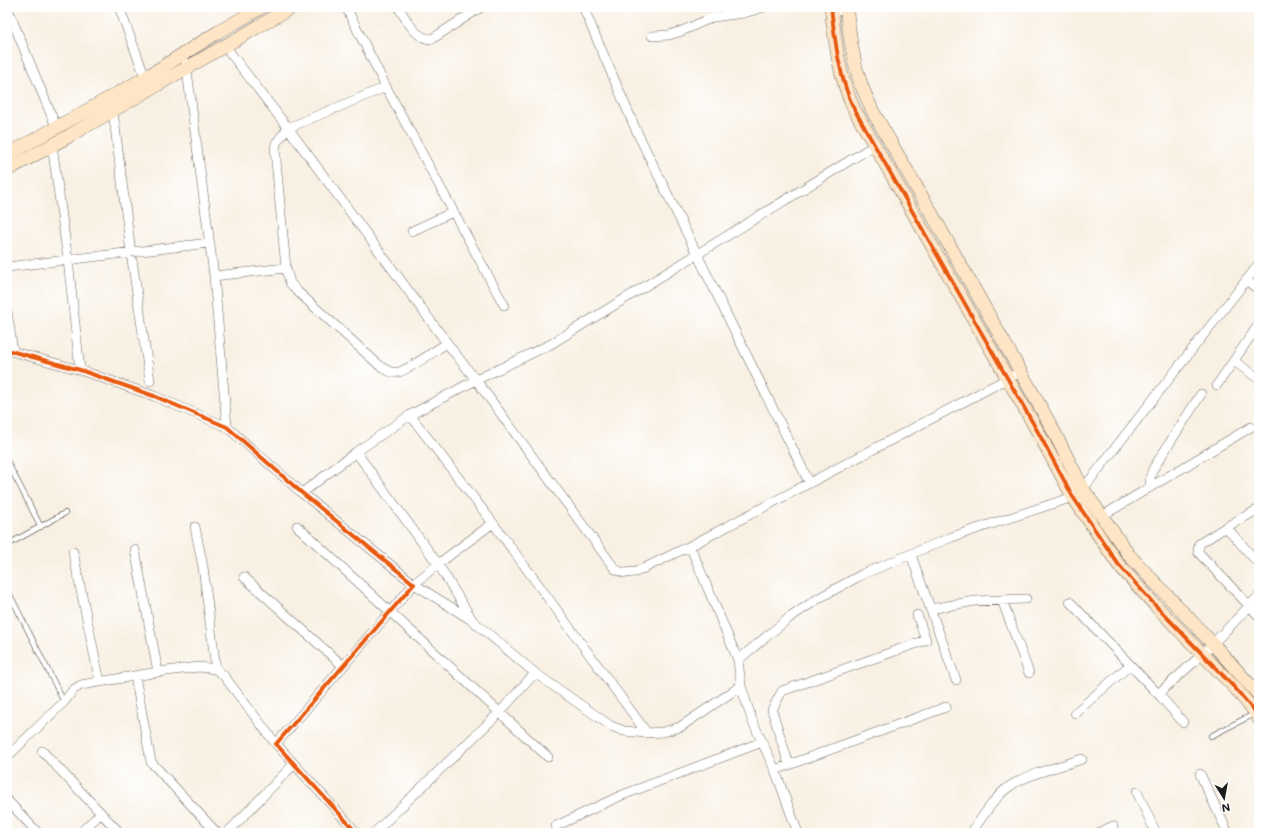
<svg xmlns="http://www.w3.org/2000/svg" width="1266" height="840" viewBox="0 0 1266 840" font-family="Mali,sans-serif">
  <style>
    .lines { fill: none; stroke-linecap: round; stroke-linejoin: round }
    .lane-casing { stroke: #696661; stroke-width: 6 }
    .street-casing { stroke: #696661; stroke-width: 10 }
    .secondary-casing { stroke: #696661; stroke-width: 14 }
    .lane { stroke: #fff; stroke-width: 4.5 }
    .street { stroke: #fff; stroke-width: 9 }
    .secondary { stroke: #fde5c5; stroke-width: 13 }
    .cycleway-casing { stroke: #fff; stroke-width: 6 }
    .cycleway { stroke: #e8590c; stroke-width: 4 }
  </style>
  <rect width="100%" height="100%" fill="#fff"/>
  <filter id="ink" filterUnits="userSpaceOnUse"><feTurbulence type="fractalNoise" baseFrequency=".025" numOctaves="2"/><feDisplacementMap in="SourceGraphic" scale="8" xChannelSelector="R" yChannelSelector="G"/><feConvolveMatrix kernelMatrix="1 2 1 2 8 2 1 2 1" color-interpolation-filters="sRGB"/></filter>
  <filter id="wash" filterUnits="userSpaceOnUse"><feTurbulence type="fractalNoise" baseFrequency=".012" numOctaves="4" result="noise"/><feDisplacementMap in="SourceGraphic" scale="16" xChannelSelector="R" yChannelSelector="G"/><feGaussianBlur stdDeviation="0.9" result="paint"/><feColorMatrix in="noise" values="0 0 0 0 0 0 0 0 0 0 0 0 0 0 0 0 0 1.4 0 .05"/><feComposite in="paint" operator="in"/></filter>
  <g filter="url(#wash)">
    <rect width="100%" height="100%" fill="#f8f0e2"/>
  </g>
  <g filter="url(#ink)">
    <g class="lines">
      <defs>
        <path id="lane" d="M832,14L846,12L855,7
          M7,461L41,527
          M7,545L65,513
          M7,589L64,702
          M1211,736L1254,714"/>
        <path id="street" d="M7,7L57,129
          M119,7L147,82
          M346,7L386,87L504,305
          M398,7C407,20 415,39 432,39L481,7
          M583,7L636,130L809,482
          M652,36L669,35L682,31L713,17L744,13L764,7
          M225,46L288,128L276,143L275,150L286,268L290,283L298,292L379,365C385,369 391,374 399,372C410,369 436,350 447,343
          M186,63L214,276L227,427
          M386,87L288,128L450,347L476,380L615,569L624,573L636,572L690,546
          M113,111L131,253L150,381
          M52,145L68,260L80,370
          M412,231L453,212
          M7,267L209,243
          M214,276L286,268
          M1246,280L1259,290
          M7,311L13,351
          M7,350L80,370L154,396L227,427L302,493L414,584L276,744L357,833
          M1234,361L1259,379
          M1217,385L1259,324
          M410,415L493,523L647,733L663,732L680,727L741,686
          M356,452L438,564L493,523
          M1150,487V478L1153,469L1201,394
          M302,493L356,452L410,415L476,380L551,344L875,145
          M1259,509L1226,527L1199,544L1198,552L1259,616
          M1102,516L1251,427
          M297,526L548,757
          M195,527L203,567L216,669
          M1226,527L1259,564
          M135,550L158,672
          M73,552L100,682
          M911,555L956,680
          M244,577L343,666
          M1002,600L1029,673
          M1070,602L1161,697L1183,722
          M930,609L975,601L1026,599
          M473,621L438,564L414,584L473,621L535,673
          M738,660L789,618L819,598L863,574L952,537L1073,497L1083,489L1259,264
          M135,676L151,762L217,833
          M1158,694L1203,654L1259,596
          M1075,713L1130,665
          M42,751L120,833
          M7,757L64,702L73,690L81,685L158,672L199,667L216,669L224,676L276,744
          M789,765L772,710L782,691L926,640L917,615
          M775,770L946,707
          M1200,774L1228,833
          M1137,792L1156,833
          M7,800L38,833
          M556,826L620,796L762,742
          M80,833L101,813
          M227,833L294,764
          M374,833L500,712L535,673L611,726L624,731L647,733
          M798,833L775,770L752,720L741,686L738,660L690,546L1020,372
          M971,833C982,818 995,796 1010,786C1027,774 1062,766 1082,759
          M1098,833L1113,826"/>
        <path id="secondary" d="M831,7C835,41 839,77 854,109L1038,432L1073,497L1118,564L1155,605L1235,688L1256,713L1259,719
          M846,7L851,43L856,68L862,87L872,110L933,216L1050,424L1083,489L1129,555L1213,644L1259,695
          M7,155L145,78L218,32L262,7
          M7,170L69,136L292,7"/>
      </defs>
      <use href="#lane" class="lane-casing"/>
      <use href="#street" class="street-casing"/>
      <use href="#secondary" class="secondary-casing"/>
      <use href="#lane" class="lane"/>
      <use href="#street" class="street"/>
      <use href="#secondary" class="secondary"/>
      <defs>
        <path id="cycleway" d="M831,7C835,41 839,77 854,109L1038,432L1073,497L1118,564L1155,605L1235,688L1256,713L1259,719
          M7,350L80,370L154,396L227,427L302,493L414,584L276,744L357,833"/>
      </defs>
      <use href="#cycleway" class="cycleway-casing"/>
      <use href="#cycleway" class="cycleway"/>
    </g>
  </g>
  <rect width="1266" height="840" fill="none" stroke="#fff" stroke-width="24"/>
  <g transform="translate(1224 798) rotate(169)" stroke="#ffffff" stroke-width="3" paint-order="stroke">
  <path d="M0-3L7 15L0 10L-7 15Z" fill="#1c1c1c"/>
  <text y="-6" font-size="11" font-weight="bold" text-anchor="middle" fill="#1c1c1c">N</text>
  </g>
</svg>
